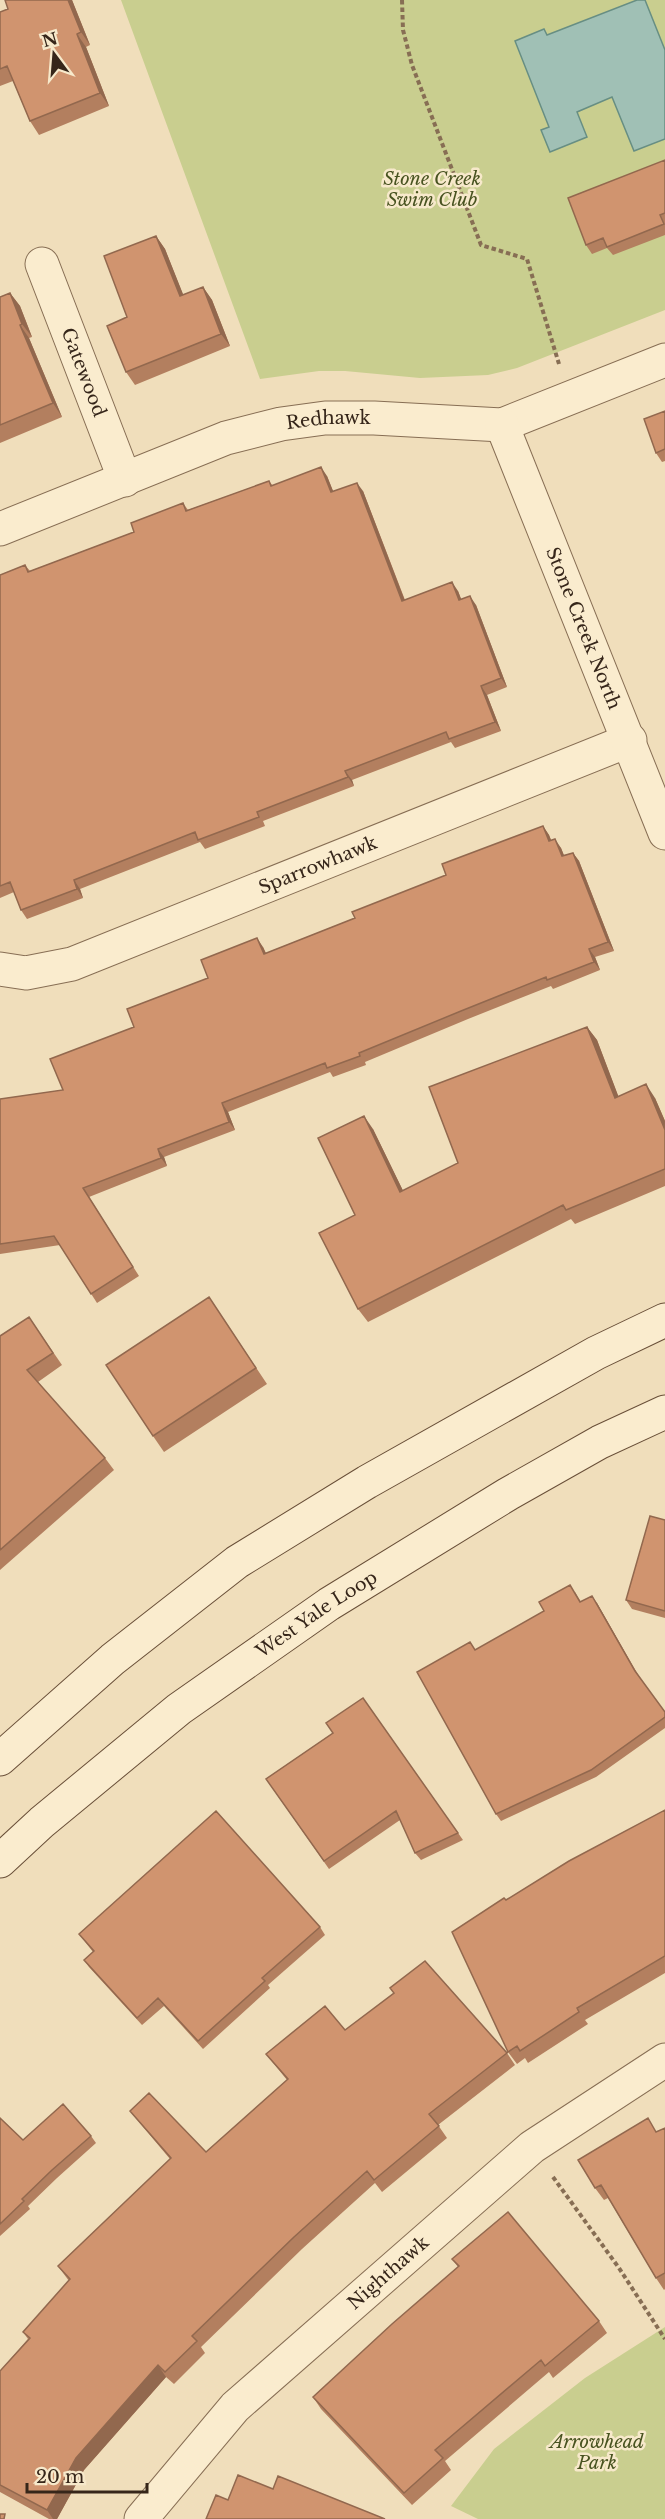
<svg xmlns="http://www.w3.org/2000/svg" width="665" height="2519" viewBox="0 0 665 2519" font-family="'Libre Baskerville',serif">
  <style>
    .green { fill: #c9ce8f }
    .water { fill: #a0c0b5; stroke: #678e83; stroke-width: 1.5 }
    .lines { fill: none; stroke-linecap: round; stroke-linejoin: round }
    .minor-casing { stroke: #876e54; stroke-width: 35 }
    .tertiary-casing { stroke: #876e54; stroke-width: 35 }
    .secondary-casing { stroke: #694f38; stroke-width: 35 }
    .path { stroke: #876e54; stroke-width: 4; stroke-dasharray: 4.5 3; stroke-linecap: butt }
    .minor { stroke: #faecce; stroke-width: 33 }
    .tertiary { stroke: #faecce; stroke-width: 33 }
    .secondary { stroke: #faecce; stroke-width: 33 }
    .wall { fill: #b37f5f }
    .shaded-wall { fill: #92684e }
    .building { fill: #d0946f; stroke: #92684e; stroke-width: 1.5 }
    .labels { text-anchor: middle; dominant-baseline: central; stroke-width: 5; stroke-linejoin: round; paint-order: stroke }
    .park-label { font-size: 18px; font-style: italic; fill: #485320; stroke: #f7e9cb }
    .street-label { font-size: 18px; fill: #36261a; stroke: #f7e9cb }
  </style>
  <rect width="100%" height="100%" fill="#f0debb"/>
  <path class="green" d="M121,0H665V310L517,368L488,375L420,378L345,371H319L260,379Z
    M665,2327V2519H478L451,2506L494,2449L585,2378Z"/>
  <path class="water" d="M637,0H645L665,50V139L634,151L612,97L577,112L587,137L550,152L541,130L549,127L515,41L544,29L547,35Z"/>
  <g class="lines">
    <defs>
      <g id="minor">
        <path id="s1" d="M42,264L125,480"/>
        <path id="s2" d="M0,529L226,438L281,424L325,418H374L502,425L665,360"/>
        <path id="s3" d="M0,969L26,973L72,964L630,740"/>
        <path id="s4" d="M141,2519L235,2407L532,2147L665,2060"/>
      </g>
      <g id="tertiary">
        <path id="s5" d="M502,425L665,833"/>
      </g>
      <g id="secondary">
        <path d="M0,1759L113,1659L237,1562L367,1482L596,1353L665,1320"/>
        <path id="s6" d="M0,1861L42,1822L179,1709L329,1604L508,1494L600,1442L665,1412"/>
      </g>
    </defs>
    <use href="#minor" class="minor-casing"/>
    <use href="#tertiary" class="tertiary-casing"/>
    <use href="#secondary" class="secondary-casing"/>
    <path class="path" d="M402,0L403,30L412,65L481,245L527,259L559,364
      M553,2177L619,2268L665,2339"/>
    <use href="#minor" class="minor"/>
    <use href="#tertiary" class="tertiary"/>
    <use href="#secondary" class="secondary"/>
  </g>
  <path class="wall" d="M72,0L90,45L86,47L109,106L39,135L30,121L13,81L0,86V12Z
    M665,160V235L613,255L607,248L592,254L586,245Z
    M156,236L165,249L183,295L203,287L212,300L230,346L135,385L126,372L127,317Z
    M10,293L20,306L32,337L29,338L62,417L0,443V297Z
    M665,411V461L662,462L656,453Z
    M327,476L333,491H363L405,600L458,591L461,599L476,605L507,687L487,695L501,731L455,748L451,742L352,780L354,786L263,821L265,826L205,849L200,842L80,889L83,898L27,919L21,910L14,892L0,898V575L25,565L30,571L134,532L183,503L188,510L269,481L273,486Z
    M543,826L549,835L551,840L561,848L564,856L573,853L579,861L614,951L595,957L600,970L553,989L551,986L468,1019L365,1062L366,1065L333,1077L330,1072L228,1112L235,1130L164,1157L167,1166L89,1197L139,1276L97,1303L60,1245L0,1254V1099L63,1090L134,1027L208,978L263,947L266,953L355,918L446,875Z
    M587,1027L597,1040L618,1096L655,1098L665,1121V1186L575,1224L571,1219L368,1322L358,1309L355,1215L373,1129L403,1191L458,1163Z
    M209,1297L267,1384L164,1452L153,1436Z
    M29,1317L62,1365L38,1382L105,1458L114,1470L0,1570V1336Z
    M665,1520V1618L632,1609L626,1600Z
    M575,1592L581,1602L597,1603L640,1678L665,1712V1728L596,1777L501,1821L496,1814L476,1650L544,1611Z
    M363,1698L463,1840L421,1860L415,1853L400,1820L329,1869L266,1779L333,1733Z
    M665,1810V1973L585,2020L588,2024L528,2063L525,2058L517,2064L508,2052L506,1900Z
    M320,1927L325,1935L268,1985L270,1988L203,2049L164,2006L142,2025L89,1967L84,1960L93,1952L79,1934Z
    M345,2030L507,2053L515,2065L438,2125L447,2138L382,2192L375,2183L302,2249L201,2347L205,2353L174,2384L166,2377L84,2470L57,2519H49L0,2492V2371L28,2339L23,2332L69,2281L58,2266L170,2159L139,2122L130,2111L206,2152L287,2080L266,2054Z
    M0,2118L23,2140L91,2136L96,2143L57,2178L28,2206L30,2209L0,2236Z
    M665,2128V2289L664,2290L656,2278L608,2198L604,2200L595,2188L657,2132Z
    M452,2259L599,2321L607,2333L553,2378L549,2372L445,2461L451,2470L412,2505L321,2409L313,2397L458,2267Z"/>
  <path class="shaded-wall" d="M68,0H72L90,45L81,32Z
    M77,34L86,47L109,106L100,93Z
    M156,236L165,249L189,309L180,296Z
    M203,287L212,300L230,346L221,334Z
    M10,293L20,306L32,337L22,324Z
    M20,325L29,338L62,417L53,403Z
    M321,467L327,476L337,501L331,492Z
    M357,483L363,491L408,609L402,601Z
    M452,582L458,591L465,609L459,600Z
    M470,596L476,605L507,687L501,678Z
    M481,686L487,695L501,731L495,722Z
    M345,771L352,780L354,786L348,777Z
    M543,826L549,835L555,850L549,841Z
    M555,839L561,848L568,865L562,856Z
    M573,853L579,861L614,951L608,942Z
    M74,880L80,889L83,898L77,889Z
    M257,938L263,947L270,963L264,954Z
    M589,949L595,957L600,970L594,962Z
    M587,1027L597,1040L624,1111L615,1098Z
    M646,1084L655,1098L665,1121V1130Z
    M222,1103L228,1112L235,1130L229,1122Z
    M364,1116L373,1129L410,1205L400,1192Z
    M158,1149L164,1157L167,1166L161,1158Z
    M592,1596L597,1603L640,1679L635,1671Z
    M158,2365L166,2377L84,2470L57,2519H53L47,2510L76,2458Z"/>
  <path class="building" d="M5,0H68L81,32L77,34L100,93L30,121L7,66L0,69V12L8,9Z
    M665,160V213L660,215L664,224L607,247L603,238L586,245L568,198Z
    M156,236L180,296L203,287L221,334L126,372L107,326L127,317L104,256Z
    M10,293L22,324L20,325L53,403L0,425V297Z
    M665,411V449L656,453L644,419Z
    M321,467L331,492L357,483L402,601L452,582L459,600L470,596L501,678L481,686L495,722L449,739L446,732L345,771L348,777L257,812L259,817L198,840L195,832L74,880L77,889L21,910L10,882L0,886V575L25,565L28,572L134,532L131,523L183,503L186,511L269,481L271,486Z
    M543,826L549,841L555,839L562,856L573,853L608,942L589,949L594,962L547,980L546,977L461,1011L359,1053L360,1056L327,1068L325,1063L222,1103L229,1122L158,1149L161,1158L83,1188L133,1267L91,1294L54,1236L0,1244V1099L63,1090L50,1059L134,1027L127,1009L208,978L201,960L257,938L264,954L355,918L352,912L446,875L442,864Z
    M587,1027L615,1098L646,1084L665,1130V1169L566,1210L563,1205L358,1309L319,1233L355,1215L318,1138L364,1116L400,1192L458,1163L429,1087Z
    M209,1297L256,1368L153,1436L106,1365Z
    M29,1317L53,1353L27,1370L105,1458L0,1550V1336Z
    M650,1516L665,1520V1611L626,1600Z
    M570,1585L580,1602L592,1596L635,1671L665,1712V1717L591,1770L496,1814L417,1672L470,1642L475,1650L544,1611L539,1602Z
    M363,1698L458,1833L415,1853L396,1811L324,1861L266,1779L333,1733L326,1723Z
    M665,1810V1956L577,2008L579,2012L520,2051L517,2046L508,2052L452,1932L504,1898L506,1900L569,1861Z
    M216,1811L320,1927L262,1978L265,1981L198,2041L158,1998L137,2018L84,1960L94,1951L79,1934Z
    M425,1961L507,2053L429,2114L439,2126L374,2180L367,2171L294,2237L192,2336L197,2341L165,2372L158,2365L76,2458L47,2510L0,2485V2371L30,2338L23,2332L70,2279L58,2266L171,2158L130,2111L149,2093L206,2152L288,2079L266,2054L325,2006L345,2030L394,1993L390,1988Z
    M63,2104L91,2136L52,2170L22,2199L24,2201L0,2224V2118L23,2140Z
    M648,2118L656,2132L665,2128V2273L656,2278L601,2185L595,2188L578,2160Z
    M508,2212L599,2321L545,2366L541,2360L435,2450L443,2458L404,2493L313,2397L392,2324L459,2266L452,2259Z
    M238,2475L273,2489L278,2476L385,2519H206L216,2495L228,2500Z
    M0,2514H5L4,2519H0Z"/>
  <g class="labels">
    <g class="park-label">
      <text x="432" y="179">Stone Creek<tspan x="432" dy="21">Swim Club</tspan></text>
      <text x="597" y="2442">Arrowhead<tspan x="597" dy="21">Park</tspan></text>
    </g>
    <g class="street-label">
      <text stroke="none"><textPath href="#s1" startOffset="116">Gatewood</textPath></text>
      <text stroke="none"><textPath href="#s2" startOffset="348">Redhawk</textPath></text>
      <text stroke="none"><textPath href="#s5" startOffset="219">Stone Creek North</textPath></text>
      <text stroke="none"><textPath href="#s3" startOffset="338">Sparrowhawk</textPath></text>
      <text stroke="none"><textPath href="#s6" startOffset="402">West Yale Loop</textPath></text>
      <text stroke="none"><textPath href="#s4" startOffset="350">Nighthawk</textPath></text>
    </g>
  </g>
  <g transform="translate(54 54) rotate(344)" stroke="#f7e9cb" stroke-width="4.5" paint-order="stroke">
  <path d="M0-4.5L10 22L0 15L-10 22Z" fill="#36261a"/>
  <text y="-9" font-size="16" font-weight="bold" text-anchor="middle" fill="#36261a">N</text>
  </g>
  <path d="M27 2483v9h120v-9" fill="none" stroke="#36261a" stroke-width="3"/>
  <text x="36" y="2483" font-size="18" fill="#36261a" stroke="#f7e9cb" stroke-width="4.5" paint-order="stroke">20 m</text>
</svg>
